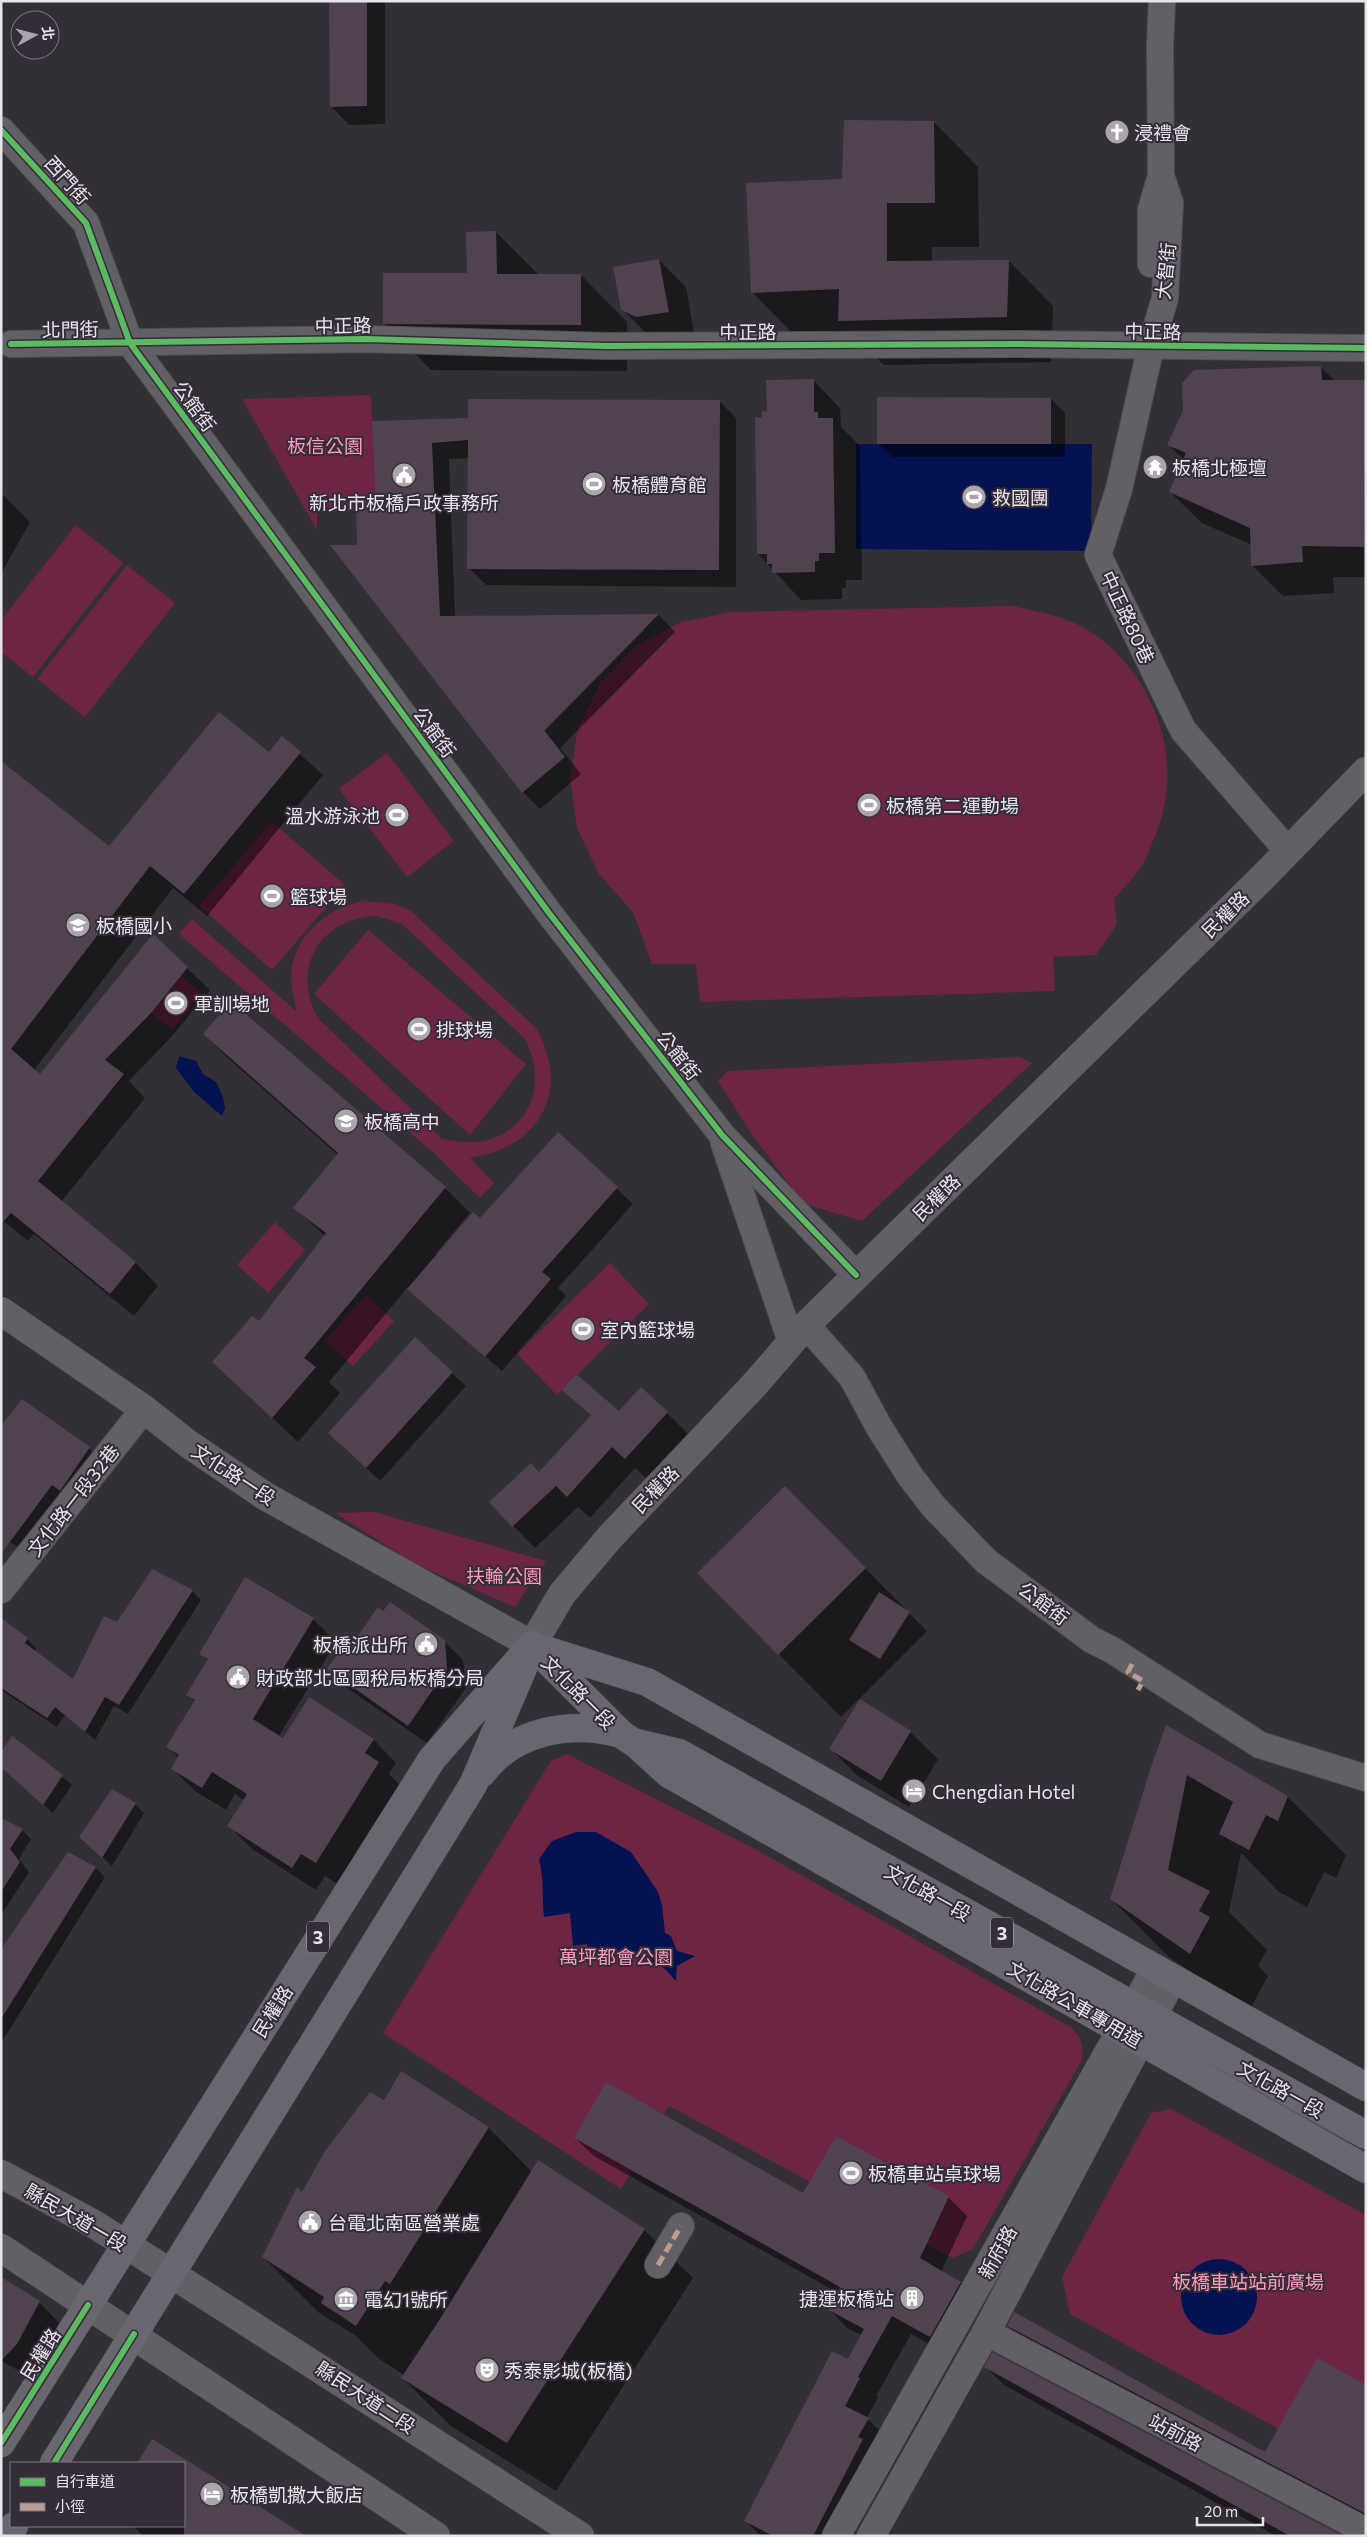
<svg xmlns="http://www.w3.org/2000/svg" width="1367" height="2537" viewBox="0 0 1367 2537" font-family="Commissioner,'Noto Sans TC',sans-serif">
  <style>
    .green { fill: #6c2543; fill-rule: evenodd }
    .water { fill: #051252 }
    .shadow { fill: #0007; fill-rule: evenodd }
    .building { fill: #514250 }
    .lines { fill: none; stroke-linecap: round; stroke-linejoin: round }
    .street-casing { stroke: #504d52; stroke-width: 28 }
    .secondary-casing { stroke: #504d52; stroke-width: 29 }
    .primary-casing { stroke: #504d52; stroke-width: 29 }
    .street { stroke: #626064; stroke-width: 26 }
    .secondary { stroke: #626065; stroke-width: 28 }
    .primary { stroke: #69666f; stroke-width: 28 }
    .quiet { stroke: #b99d93; stroke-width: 5; stroke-dasharray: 10 5; stroke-linecap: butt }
    .cycleway-casing { stroke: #332d38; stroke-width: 9 }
    .cycleway { stroke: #5cba63; stroke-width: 6 }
    .labels { text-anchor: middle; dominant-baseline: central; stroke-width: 4; stroke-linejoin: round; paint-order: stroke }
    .shield { fill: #332d38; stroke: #b2adb5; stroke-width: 1 }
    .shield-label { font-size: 18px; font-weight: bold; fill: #e8e4eb }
    .poi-label { font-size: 19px; fill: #e8e4eb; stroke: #332d38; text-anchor: start }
    .street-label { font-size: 19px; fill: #e8e4eb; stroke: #332d38 }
    .park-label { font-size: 19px; fill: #ff9bbc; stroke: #332d38 }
  </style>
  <rect width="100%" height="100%" fill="#333035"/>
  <path class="green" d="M371,395L376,508H317V530L242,399Z
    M76,525L123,563L33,677L1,652V620Z
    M127,565L175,603L85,717L37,679Z
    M1013,606C1041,612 1070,617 1094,634C1160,681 1187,770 1152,843C1149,851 1146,860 1141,867C1133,878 1123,889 1114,899L1117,924L1096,955L1053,957L1055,991L700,1002L696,964H652L633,912L599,874L577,828L570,778L578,728L601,682L636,646L681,622L731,612Z
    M387,753L454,841L407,877L339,789Z
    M272,822L345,885L272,970L199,906Z
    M363,901L395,904L411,911L537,1029C571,1092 539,1148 470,1158L494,1183L480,1198L435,1154L179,934L192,919L297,1012C295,1002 292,992 291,981C290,939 324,909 363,901ZM377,916L402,924L525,1039C547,1080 533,1129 484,1141C470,1144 456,1141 442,1139L318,1018C290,968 320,918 377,916Z
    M368,930L526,1064L470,1135L314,994Z
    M180,975L202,993L172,1030L151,1013Z
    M1019,1057L1032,1063L862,1221L804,1204L752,1135L718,1081L728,1071Z
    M275,1222L305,1250L268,1293L237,1265Z
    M610,1263L649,1304L557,1395L517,1354Z
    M366,1295L394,1321L353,1366L325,1341Z
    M374,1512L546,1561L515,1607L415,1564L335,1513Z
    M567,1754L757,1850L1072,2028C1083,2040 1084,2047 1081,2062L973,2249L952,2258L669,2106L621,2189L383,2033L551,1761Z
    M1171,2109L1366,2215V2477L1070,2314L1062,2277L1151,2113Z"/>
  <path class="water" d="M856,444H1092L1091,551L856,549Z
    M179,1056L196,1061L203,1074L216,1082L223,1097L225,1108L222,1116L194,1092L176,1068Z
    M576,1832H596L631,1852L658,1892L662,1905L665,1933L671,1936L677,1951L695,1956L677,1966L676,1981C672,1977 668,1971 662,1967C643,1953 612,1951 589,1952L587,1944L573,1946L570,1913L544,1917C542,1897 544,1879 539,1859L552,1841Z
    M1181 2297a38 38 0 1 1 76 0a38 38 0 1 1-76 0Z"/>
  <path class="shadow" d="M331,1H385V124L349,125L331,106Z
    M934,122L978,167L979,247H932V262L1009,261L1053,306L1051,362L884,365L853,335L796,337L752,292L843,180Z
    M496,232L539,275H581L627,322V371L431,370L384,323L468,275Z
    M659,260L686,287L695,339L650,337L622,309Z
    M1321,367L1335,381L1366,382V577H1333L1334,593L1283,596L1252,565V545L1202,523L1170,492L1184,460L1168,444Z
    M813,380L840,408L841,427L860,446L862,580H846V588H842V599L801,600L758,554L763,419Z
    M1051,399L1065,413V457H892L878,443Z
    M719,401L736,418V587L486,585L469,568V458L449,459L455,616L659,615L675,632L560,748L581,774L540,809L523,792L333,546H358L377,509L374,422L469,419ZM641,630H644L540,736L538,734Z
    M1,493L30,522L1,574Z
    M282,738L323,775L207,916L173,888L34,1070L40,1076L153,936L210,990L173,1035L129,1081L145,1098L61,1202L136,1263L158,1286L134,1316L34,1234L28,1241L1,1219V763L109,848L269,754Z
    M204,1034L445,1188L470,1213L436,1253L438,1254L480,1220L558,1133L633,1204L558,1288L566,1296L502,1371L407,1288L329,1382L340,1393L298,1442L213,1362L259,1323L325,1236L295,1208L338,1155L229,1059Z
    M452,1373L466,1386L380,1481L343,1447Z
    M564,1390L619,1413H667L689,1435L648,1480L635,1468L590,1518L578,1507L535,1548L491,1503L540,1473L592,1416Z
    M89,1448L98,1457L21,1549L1,1536Z
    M847,1550L927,1631L841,1717L699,1573Z
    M192,1591L201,1600L128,1714L114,1706L95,1740L65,1715L57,1727L1,1690V1619L27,1639L36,1648L34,1652L74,1681L118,1624Z
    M384,1613L444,1641L463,1660L466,1688L427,1743L347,1688L329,1669L347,1655Z
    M313,1619L336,1642L279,1736L284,1739L374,1740L396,1763L389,1774L401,1786L339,1885L325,1876L316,1890L252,1849L229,1826L245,1801L235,1794L226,1810L195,1791L172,1768L179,1758L168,1747L195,1702L188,1694L208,1661L201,1653Z
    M860,1701L910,1732L938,1759L909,1807L858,1776L831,1749Z
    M1167,1727L1288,1797L1346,1855L1336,1878L1324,1872L1307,1907L1279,1892L1241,1853L1229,1912L1267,1950L1258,1966L1268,1976L1249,2011L1169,1957L1111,1899Z
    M12,1737L72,1785L53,1813L6,1770Z
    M135,1804L144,1813L112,1866L90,1846Z
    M1,1819L22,1830L31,1839L19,1859L29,1872L1,1915Z
    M69,1854L96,1868L105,1877L1,2043V1951Z
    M401,2073L489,2128L532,2172L644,2230L693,2278L556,2491L451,2426L402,2378L404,2375L378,2358L356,2336L318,2312L263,2257L302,2194L384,2102Z
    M575,2138L804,2195L948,2197L967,2216L941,2272L961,2283L979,2301L949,2355L911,2334L876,2396L878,2397L867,2418L886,2437L841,2536H761L746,2521L848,2361L862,2335L847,2328L829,2309L838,2293L594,2156Z
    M39,2302L62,2326L34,2373L25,2374L1,2361Z
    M1008,2326L1265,2454L1366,2387V2522L1027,2344Z
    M986,2367L1340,2536H1276L1004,2385Z
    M1,2407L9,2415L1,2428Z
    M153,2441L303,2536H143L133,2526H184V2463H139Z"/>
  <path class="building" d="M329,1H367V106L330,107Z
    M844,120L934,121L935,203H887V261L1009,260L1007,317L838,321L839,289L751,293L746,183L842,179Z
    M496,231L497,274H581V325L383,324V273H467L466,232Z
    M659,259L669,312L636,317L621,310L613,267Z
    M1321,366L1322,380H1366L1364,547L1302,546L1303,562L1251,566L1250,528L1169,492L1186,453L1167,445L1183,411L1182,383L1194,370Z
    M814,379V412H818V418H833L835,553H819V561H815V572L772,573V564H767V554H757L755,417L762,418V411L767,412L766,380Z
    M877,397L1051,398V444H877Z
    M468,399L720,400L719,570L467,569L468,440L432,443L440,616L659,614L544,730L565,757L522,793L330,545H357L356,509L376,508L372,421L468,418Z
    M219,712L269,752L282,736L301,752L184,894L150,866L11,1049L40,1074L153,934L188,967L151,1013L105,1060L124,1074L38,1181L136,1262L110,1294L11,1213L1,1224V761L109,846Z
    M231,1001L446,1187L304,1358L316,1367L272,1418L212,1362L252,1316L259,1321L326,1233L293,1208L338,1153L203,1034Z
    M558,1132L618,1187L542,1272L551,1279L485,1357L407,1289L473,1212L480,1218Z
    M415,1337L453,1372L366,1468L328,1433Z
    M576,1374L619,1411L641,1387L668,1412L625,1459L612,1447L567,1497L556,1486L512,1527L489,1502L531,1463L539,1472L591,1415L562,1390Z
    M22,1399L90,1447L60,1491L52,1485L1,1554V1426Z
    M785,1486L866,1568L778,1655L697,1573Z
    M152,1569L193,1590L119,1705L105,1697L85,1732L55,1707L47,1718L1,1688V1618L28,1638L25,1643L73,1679L104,1616L117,1622Z
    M245,1577L314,1618L253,1719L283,1738L309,1697L374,1739L365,1753L379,1762L316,1863L301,1854L292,1868L227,1826L247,1794L212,1772L202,1788L171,1769L179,1755L166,1747L195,1700L186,1695L208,1659L199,1654Z
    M879,1592L910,1612L880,1659L849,1640Z
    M390,1602L445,1640L447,1669L408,1726L327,1669L341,1649L346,1653L378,1607L383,1611Z
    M860,1699L911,1731L881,1781L829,1749Z
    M1166,1725L1288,1796L1278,1821L1266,1815L1249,1850L1219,1834L1233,1802L1187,1775L1168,1870L1210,1891L1199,1911L1210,1917L1190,1954L1110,1899L1151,1767Z
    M12,1736L63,1775L43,1805L1,1767V1752Z
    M112,1789L136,1803L102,1858L79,1837Z
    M1,1818L23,1829L10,1849L20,1862L1,1892Z
    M68,1852L96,1867L1,2019V1949Z
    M401,2071L489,2127L390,2284L385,2281L356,2326L321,2303L324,2297L262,2257L297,2187L302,2192L325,2151L370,2092L384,2100Z
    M606,2082L803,2193L836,2136L949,2196L920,2258L961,2282L930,2337L892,2316L858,2377L860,2378L845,2406L869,2418L858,2437L863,2439L813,2536H773L744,2521L832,2351L848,2359L864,2329L827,2309L840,2287L574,2138Z
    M538,2160L645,2229L507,2443L401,2378L440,2319Z
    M1,2277L40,2301L17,2344L1,2361Z
    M1014,2312L1265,2452L1317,2358L1366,2385V2514L1007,2326Z
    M992,2352L1343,2536H1290L984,2367Z
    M152,2439L191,2463L306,2536H184V2463H137Z"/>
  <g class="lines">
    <defs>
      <path id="street" d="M1,130L86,223L130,343L549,913L722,1135L856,1275
        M1161,176L1170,203L1165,298L1151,346L1119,489L1098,555L1183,730L1288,851
        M1151,264V210L1161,176L1160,45L1162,1
        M11,344L366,339L606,346L1020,344L1366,348
        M724,1143L791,1341
        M806,1325L852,1377L879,1427L910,1476L934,1507L986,1561L1092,1640L1112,1650L1260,1745L1366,1778
        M1,1590L144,1409
        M1124,2024L1155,1968
        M1143,2036L1174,1978
        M658,2265L681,2226
        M986,2332L1366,2531"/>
      <path id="secondary" d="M1,1311L144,1409L187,1443L265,1496L532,1645L562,1594L610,1537L756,1383L806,1325L1263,877L1366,771
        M1,2174L94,2224L580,2536
        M1,2248L436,2536
        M836,2536L1121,2030
        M871,2536L986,2332L1140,2041"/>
      <path id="primary" d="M532,1645L621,1734L633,1742L679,1753L1366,2135
        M536,1647L647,1682L1366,2087
        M636,1744L669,1774L1366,2169
        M482,1773C514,1730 572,1720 621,1734
        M1,2443L432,1759L532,1645
        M54,2463L473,1785L523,1668
        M8,2536L14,2526"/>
    </defs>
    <use href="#street" class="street-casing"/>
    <use href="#secondary" class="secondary-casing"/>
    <use href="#primary" class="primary-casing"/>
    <use href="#street" class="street"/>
    <use href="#secondary" class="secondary"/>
    <use href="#primary" class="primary"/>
    <path class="quiet" d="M1132,1664L1128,1672L1143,1681L1138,1690
      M658,2265L681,2226"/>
    <defs>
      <path id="cycleway" d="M1,130L86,223L130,343L549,913L722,1135L856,1275
        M11,344L366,339L606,346L1020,344L1366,348
        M1,2443L88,2305
        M54,2463L134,2334"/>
    </defs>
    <use href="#cycleway" class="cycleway-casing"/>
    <use href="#cycleway" class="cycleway"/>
  </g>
  <defs>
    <symbol id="church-disc" viewBox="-11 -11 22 22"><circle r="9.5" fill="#a9a5ab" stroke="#332d38"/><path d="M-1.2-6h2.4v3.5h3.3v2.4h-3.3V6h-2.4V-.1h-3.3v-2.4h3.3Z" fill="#fff"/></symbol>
    <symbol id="temple-disc" viewBox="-11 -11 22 22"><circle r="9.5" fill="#a9a5ab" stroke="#332d38"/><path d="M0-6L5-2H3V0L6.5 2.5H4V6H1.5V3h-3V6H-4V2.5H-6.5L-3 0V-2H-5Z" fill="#fff"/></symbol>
    <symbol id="civic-disc" viewBox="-11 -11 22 22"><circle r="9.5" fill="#a9a5ab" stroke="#332d38"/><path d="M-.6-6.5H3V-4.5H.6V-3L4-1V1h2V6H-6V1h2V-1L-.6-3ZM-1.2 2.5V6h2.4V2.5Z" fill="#fff"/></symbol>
    <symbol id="stadium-disc" viewBox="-11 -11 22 22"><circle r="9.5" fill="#a9a5ab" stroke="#332d38"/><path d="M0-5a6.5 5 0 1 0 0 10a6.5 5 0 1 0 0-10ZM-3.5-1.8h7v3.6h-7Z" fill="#fff"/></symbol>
    <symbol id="school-disc" viewBox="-11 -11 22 22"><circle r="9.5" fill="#a9a5ab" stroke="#332d38"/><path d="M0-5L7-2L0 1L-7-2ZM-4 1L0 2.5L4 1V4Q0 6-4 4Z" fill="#fff"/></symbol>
    <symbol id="hotel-disc" viewBox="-11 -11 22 22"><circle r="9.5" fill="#a9a5ab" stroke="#332d38"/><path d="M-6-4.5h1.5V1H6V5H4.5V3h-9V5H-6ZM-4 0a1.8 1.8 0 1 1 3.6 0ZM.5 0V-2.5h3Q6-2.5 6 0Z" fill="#fff"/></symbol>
    <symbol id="building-disc" viewBox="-11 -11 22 22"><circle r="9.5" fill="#a9a5ab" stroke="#332d38"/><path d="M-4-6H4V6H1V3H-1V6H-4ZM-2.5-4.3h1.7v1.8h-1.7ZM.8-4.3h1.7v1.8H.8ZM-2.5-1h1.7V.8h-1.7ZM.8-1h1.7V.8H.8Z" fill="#fff"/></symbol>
    <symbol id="museum-disc" viewBox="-11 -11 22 22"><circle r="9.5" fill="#a9a5ab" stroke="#332d38"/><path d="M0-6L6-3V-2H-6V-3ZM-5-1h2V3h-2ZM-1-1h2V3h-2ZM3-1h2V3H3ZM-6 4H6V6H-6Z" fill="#fff"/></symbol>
    <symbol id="theatre-disc" viewBox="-11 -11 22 22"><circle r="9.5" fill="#a9a5ab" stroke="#332d38"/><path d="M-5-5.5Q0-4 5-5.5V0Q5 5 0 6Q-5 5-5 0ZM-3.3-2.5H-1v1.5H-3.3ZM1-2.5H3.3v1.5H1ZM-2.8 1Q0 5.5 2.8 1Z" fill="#fff"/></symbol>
  </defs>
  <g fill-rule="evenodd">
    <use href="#church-disc" x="1103" y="118" width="28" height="28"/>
    <use href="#temple-disc" x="1141" y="453" width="28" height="28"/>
    <use href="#civic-disc" x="390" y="461" width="28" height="28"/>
    <use href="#stadium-disc" x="580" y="470" width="28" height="28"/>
    <use href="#stadium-disc" x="960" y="483" width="28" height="28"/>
    <use href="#stadium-disc" x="855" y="791" width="28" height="28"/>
    <use href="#stadium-disc" x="383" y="801" width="28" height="28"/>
    <use href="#stadium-disc" x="258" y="882" width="28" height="28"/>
    <use href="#school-disc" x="64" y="911" width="28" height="28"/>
    <use href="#stadium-disc" x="162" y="989" width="28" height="28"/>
    <use href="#stadium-disc" x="405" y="1015" width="28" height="28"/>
    <use href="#school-disc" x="332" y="1107" width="28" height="28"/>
    <use href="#stadium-disc" x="569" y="1315" width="28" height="28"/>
    <use href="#civic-disc" x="412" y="1630" width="28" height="28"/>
    <use href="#civic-disc" x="224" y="1663" width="28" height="28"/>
    <use href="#hotel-disc" x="900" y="1777" width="28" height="28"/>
    <use href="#stadium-disc" x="837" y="2159" width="28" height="28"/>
    <use href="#civic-disc" x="296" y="2208" width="28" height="28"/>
    <use href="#building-disc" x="898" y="2284" width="28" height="28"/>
    <use href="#museum-disc" x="332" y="2285" width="28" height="28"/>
    <use href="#theatre-disc" x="473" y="2356" width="28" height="28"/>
    <use href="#hotel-disc" x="198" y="2480" width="28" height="28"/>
  </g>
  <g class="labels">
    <g class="shield">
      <rect x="991" y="1917.5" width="22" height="31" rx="4"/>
      <rect x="307" y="1921.5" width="22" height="31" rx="4"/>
    </g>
    <g class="shield-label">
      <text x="1002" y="1933">3</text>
      <text x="318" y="1937">3</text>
    </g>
    <g class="poi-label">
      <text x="1134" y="132">浸禮會</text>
      <text x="1172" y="467">板橋北極壇</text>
      <text x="612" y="484">板橋體育館</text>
      <text x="992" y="497">救國團</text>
      <text x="404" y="502" text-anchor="middle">新北市板橋戶政事務所</text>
      <text x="886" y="805">板橋第二運動場</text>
      <text x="380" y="815" text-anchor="end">溫水游泳池</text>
      <text x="290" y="896">籃球場</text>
      <text x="96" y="925">板橋國小</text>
      <text x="194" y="1003">軍訓場地</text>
      <text x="436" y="1029">排球場</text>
      <text x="364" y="1121">板橋高中</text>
      <text x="600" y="1329">室內籃球場</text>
      <text x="408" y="1644" text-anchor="end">板橋派出所</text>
      <text x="256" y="1677">財政部北區國稅局板橋分局</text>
      <text x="932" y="1791">Chengdian Hotel</text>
      <text x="868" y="2173">板橋車站桌球場</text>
      <text x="328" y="2222">台電北南區營業處</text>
      <text x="894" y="2298" text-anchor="end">捷運板橋站</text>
      <text x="364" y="2299">電幻1號所</text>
      <text x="504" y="2370">秀泰影城(板橋)</text>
      <text x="230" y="2494">板橋凱撒大飯店</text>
    </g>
    <g class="street-label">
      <text transform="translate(68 180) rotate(48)">西門街</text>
      <text transform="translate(1165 271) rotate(-84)">大智街</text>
      <text transform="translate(343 325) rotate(-1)">中正路</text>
      <text transform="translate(70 329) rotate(-1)">北門街</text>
      <text x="748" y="331">中正路</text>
      <text transform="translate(1153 331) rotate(1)">中正路</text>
      <text transform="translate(195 406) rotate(54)">公館街</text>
      <text transform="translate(1128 617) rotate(65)">中正路80巷</text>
      <text transform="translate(435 732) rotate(54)">公館街</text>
      <text transform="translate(1225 914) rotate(-44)">民權路</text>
      <text transform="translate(679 1055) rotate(52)">公館街</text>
      <text transform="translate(936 1197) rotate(-44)">民權路</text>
      <text transform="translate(234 1474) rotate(33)">文化路一段</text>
      <text transform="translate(655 1489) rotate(-46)">民權路</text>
      <text transform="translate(73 1500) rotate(-52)">文化路一段32巷</text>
      <text transform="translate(1044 1603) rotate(37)">公館街</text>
      <text transform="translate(579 1692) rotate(45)">文化路一段</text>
      <text transform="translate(928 1892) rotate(29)">文化路一段</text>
      <text transform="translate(1075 2004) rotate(30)">文化路公車專用道</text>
      <text transform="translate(272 2011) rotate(-58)">民權路</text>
      <text transform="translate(1281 2089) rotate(29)">文化路一段</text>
      <text transform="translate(76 2217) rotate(30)">縣民大道一段</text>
      <text transform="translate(997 2252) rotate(-61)">新府路</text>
      <text transform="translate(40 2354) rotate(-58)">民權路</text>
      <text transform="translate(366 2397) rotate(33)">縣民大道二段</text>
      <text transform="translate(1176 2432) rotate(28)">站前路</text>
    </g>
    <g class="park-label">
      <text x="325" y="445">板信公園</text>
      <text x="504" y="1575">扶輪公園</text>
      <text x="616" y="1956">萬坪都會公園</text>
      <text x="1248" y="2281">板橋車站站前廣場</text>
    </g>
  </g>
  <rect width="1367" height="2537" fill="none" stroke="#e8e4eb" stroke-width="5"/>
  <rect x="10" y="2462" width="175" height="65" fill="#332d38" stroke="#7b7680"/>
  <rect x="20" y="2478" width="25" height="8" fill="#5cba63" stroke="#7b7680"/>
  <text x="55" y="2487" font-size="15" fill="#e8e4eb">自行車道</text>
  <rect x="20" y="2503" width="25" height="8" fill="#b99d93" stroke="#7b7680"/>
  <text x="55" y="2512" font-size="15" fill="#e8e4eb">小徑</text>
  <g transform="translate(35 35) rotate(83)"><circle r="24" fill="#332d38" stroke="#7b7680"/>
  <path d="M0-4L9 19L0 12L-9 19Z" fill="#a9a5ab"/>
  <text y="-8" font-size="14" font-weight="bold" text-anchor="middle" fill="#e8e4eb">北</text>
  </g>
  <path d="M1197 2517v8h66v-8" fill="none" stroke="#e8e4eb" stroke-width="2.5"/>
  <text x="1204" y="2517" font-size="15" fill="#e8e4eb" stroke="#332d38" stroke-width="4" paint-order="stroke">20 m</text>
</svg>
